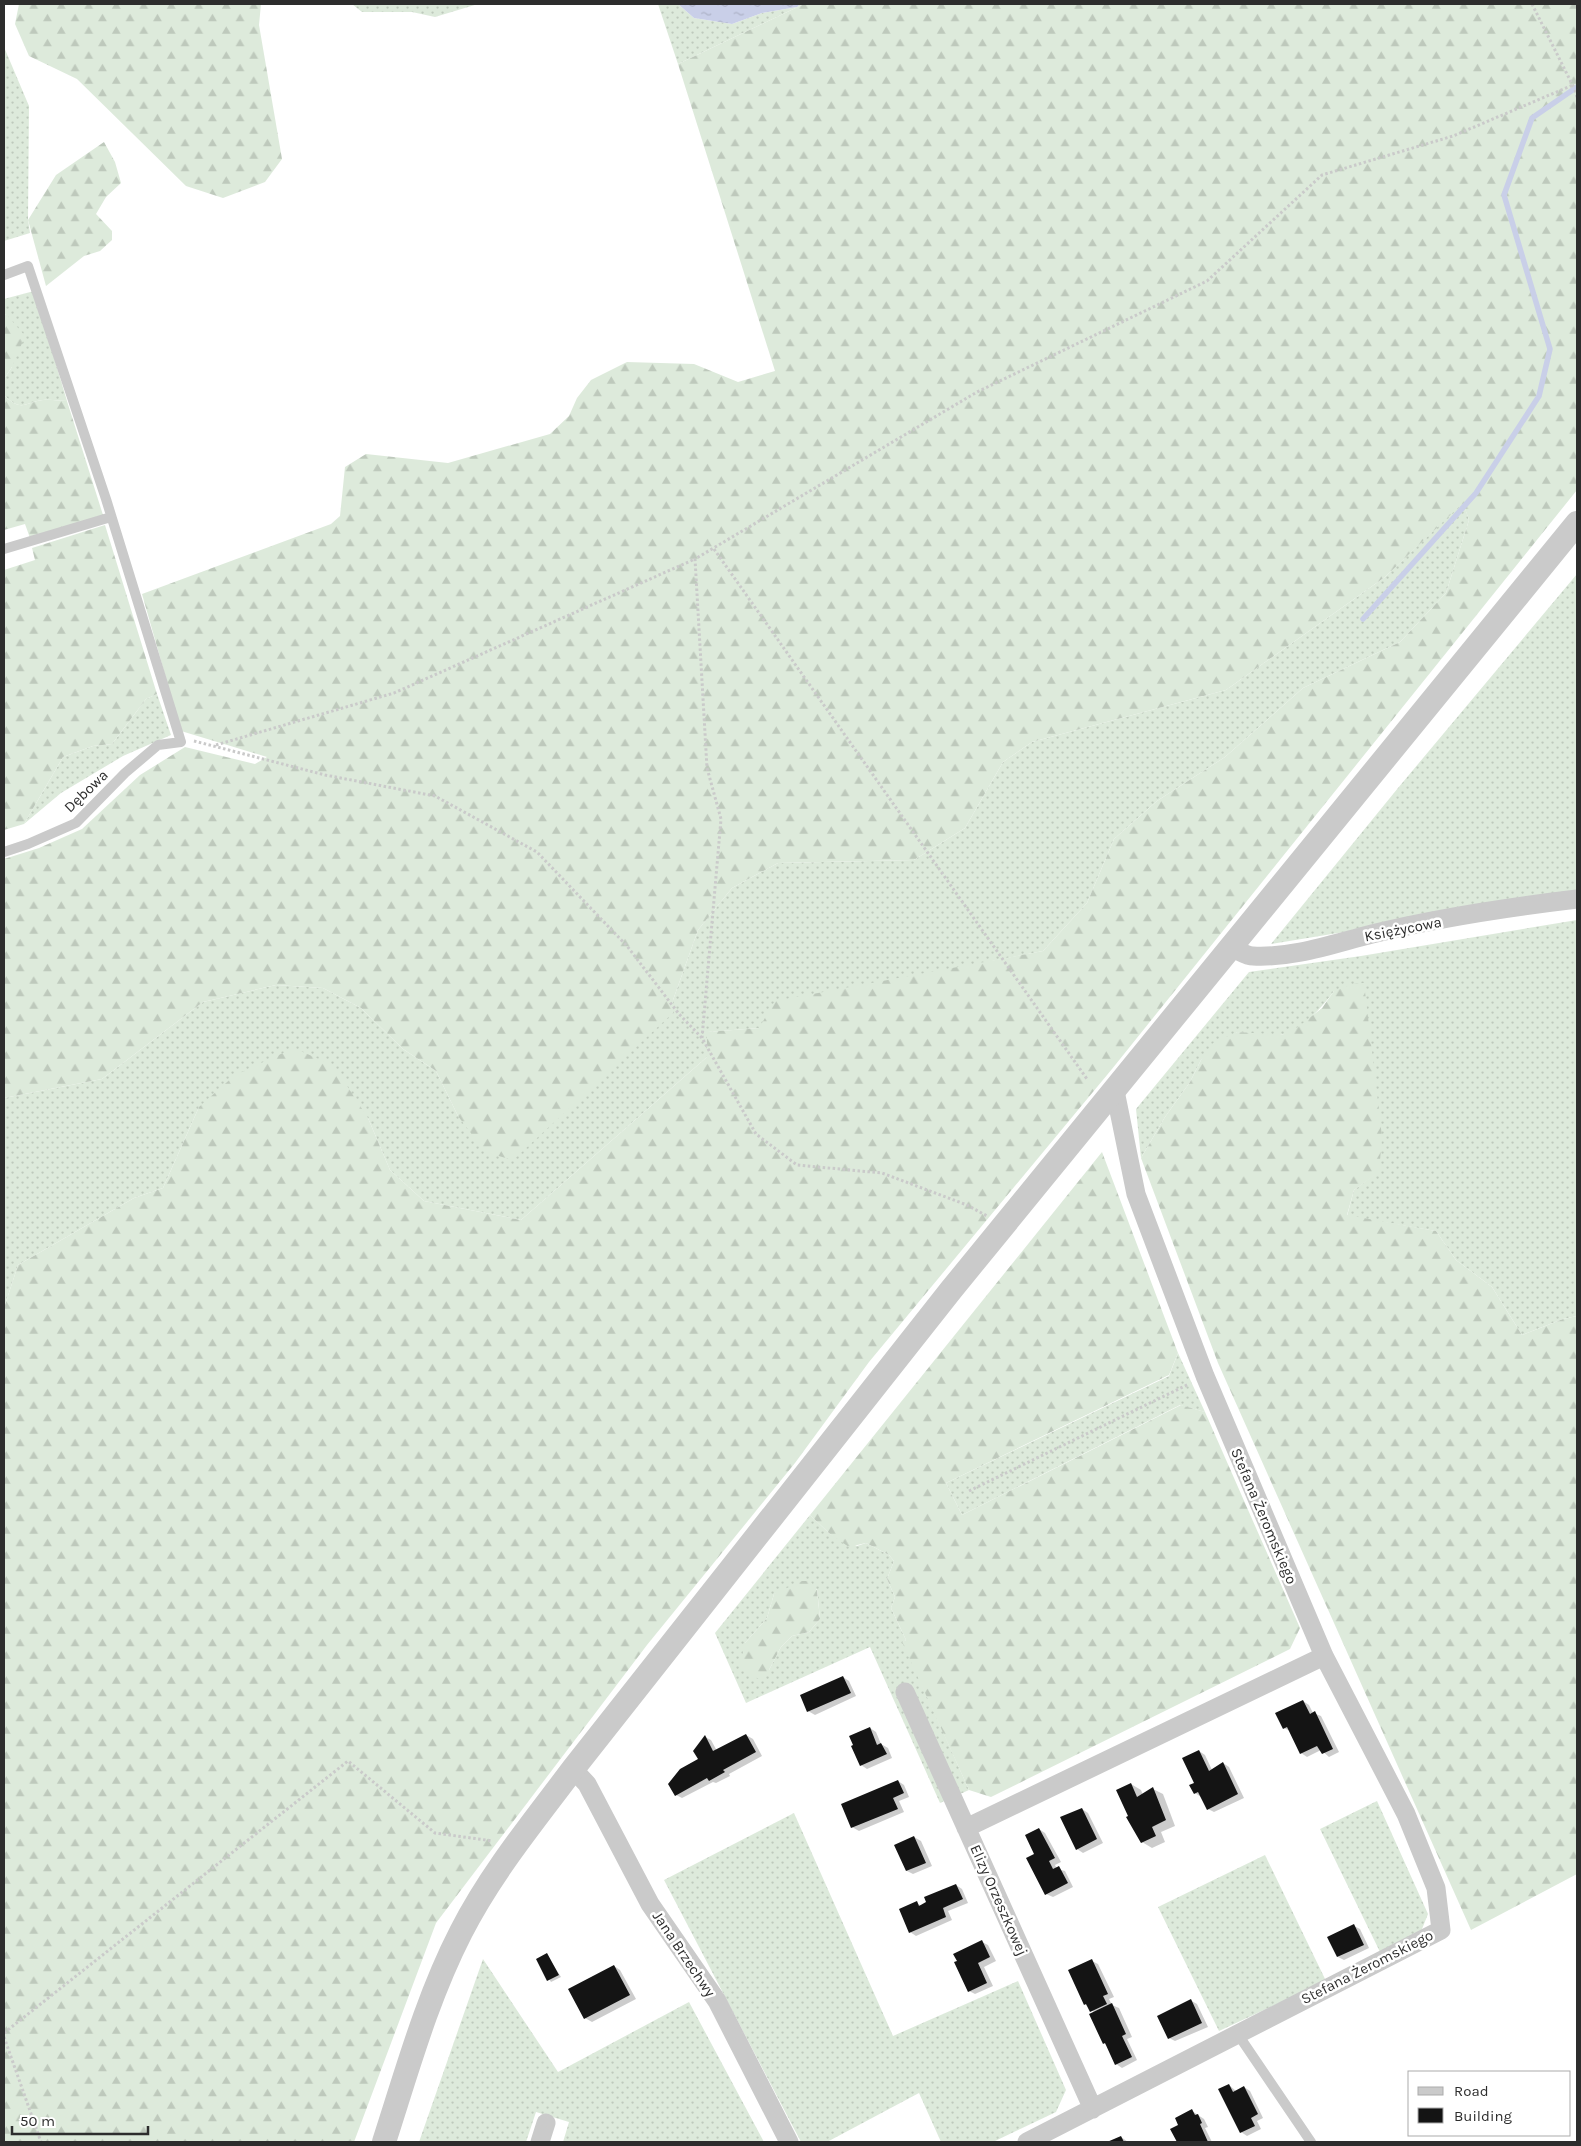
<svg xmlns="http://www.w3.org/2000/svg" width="1581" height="2146" viewBox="0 0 1581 2146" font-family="Karla,sans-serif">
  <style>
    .grass { fill: url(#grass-dots); fill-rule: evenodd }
    .forest { fill: url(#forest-firs) }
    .water { fill: url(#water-ripples) }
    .shadow { fill: #0003 }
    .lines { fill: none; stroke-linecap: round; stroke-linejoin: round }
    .stream { stroke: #c9cfe8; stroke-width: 5.5 }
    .building { fill: #141414 }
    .path { stroke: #cacaca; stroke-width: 3; stroke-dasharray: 2.5 2.5; stroke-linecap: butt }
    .service { stroke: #cacaca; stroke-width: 10 }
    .minor { stroke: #cacaca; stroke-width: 19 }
    .tertiary { stroke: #cacaca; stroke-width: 24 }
    .labels { text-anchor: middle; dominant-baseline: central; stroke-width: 5; stroke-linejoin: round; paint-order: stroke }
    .street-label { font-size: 15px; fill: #2d2d2d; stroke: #fff }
  </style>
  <defs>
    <pattern id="grass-dots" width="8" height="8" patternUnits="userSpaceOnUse" patternTransform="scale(1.25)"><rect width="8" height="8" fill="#ddeadb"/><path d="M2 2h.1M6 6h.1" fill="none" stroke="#bec9bc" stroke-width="1.8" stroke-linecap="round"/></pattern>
    <pattern id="forest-firs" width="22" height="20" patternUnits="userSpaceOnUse" patternTransform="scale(1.25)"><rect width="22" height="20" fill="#ddeadb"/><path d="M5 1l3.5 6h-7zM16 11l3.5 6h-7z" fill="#bec9bc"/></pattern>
    <pattern id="water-ripples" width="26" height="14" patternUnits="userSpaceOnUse" patternTransform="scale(1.25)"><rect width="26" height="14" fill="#c9cfe8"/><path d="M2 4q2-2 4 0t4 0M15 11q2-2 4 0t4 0" fill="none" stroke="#adb2c7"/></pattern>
  </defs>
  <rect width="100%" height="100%" fill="#fff"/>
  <path class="grass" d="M352,4H478L435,17L412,12H362Z
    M658,4H678L694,18L732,24L762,13L797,7L800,4H804L678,64Z
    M4,47L29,106L28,219L30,233L4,241Z
    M34,291L67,401C60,401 51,399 43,400C25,402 22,413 4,395V379L12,367L6,314L4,315V299Z
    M1463,502L1469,520L1446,593L1400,642L1303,688L1225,757L1157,801L1114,839L1087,903L1043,951L992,961L759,1028L708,1032L707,1057L521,1220L424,1201L390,1170L368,1118L199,1107L163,1188L134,1198L18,1265L4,1308V1098L102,1079L203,1002L276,985L323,988L361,1008L403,1049L436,1071L458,1116L673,1013V1000L698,930L732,888L778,863L914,860L965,828L1003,762L1032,742L1226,690L1385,577Z
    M1577,574V894L1271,944L1398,788Z
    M157,694L171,735L123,756L61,793L24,824L63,757L93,746L112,744L146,699Z
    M1577,920V1316L1563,1319L1522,1335L1492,1287L1456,1260L1436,1231L1347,1216L1354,1190L1379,1171L1334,991C1324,1005 1299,1034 1280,1035C1267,1037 1251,1033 1237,1032L1201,1060L1190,1082L1165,1117L1141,1158L1136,1109L1249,972L1361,956Z
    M1178,1353L1205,1412L1180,1405L962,1515L946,1483L1169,1376Z
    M810,1515L830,1534L857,1546L866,1543L889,1555L894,1561L887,1579L895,1597L891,1608L906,1640L903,1642L969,1790L940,1803L870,1647L746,1703L715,1633ZM817,1589L820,1619L809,1632L792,1636L781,1647L769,1670L745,1643L767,1618L774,1594Z
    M1377,1801L1428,1914L1420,1934L1381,1954L1320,1829Z
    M794,1813L893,2036L1018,1981L1066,2090L1056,2112L993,2142H941L919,2093L827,2142H801L664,1880Z
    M1265,1855L1326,1981L1219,2031L1158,1907Z
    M483,1959L558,2072L689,2002L764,2142H563L569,2122L536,2112L526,2142H419Z"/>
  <path class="forest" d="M19,4H261L259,25L282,159L265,182L223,198L186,186L77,79L29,56L15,24Z
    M804,4H1577V490L1112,1069L869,1362L795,1463L647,1645L436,1923L354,2142H4V1308L18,1265L134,1198L163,1188L199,1107L235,1075L294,1048L334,1066L368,1118L390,1170L424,1201L521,1220L707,1057V1032L759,1028L775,1001L1043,951L1087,903L1114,839L1157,801L1225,757L1303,688L1400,642L1446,593L1469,520L1463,503L1385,577L1226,690L1032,742L1003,762L965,828L914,860L778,863L732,888L698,930L673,1000V1013L513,1160L485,1152L458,1116L436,1071L403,1049L361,1008L323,988L276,985L203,1002L102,1079L4,1098V859L39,848L82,829L140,775L185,747L255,764L267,757L181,731L142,594L331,524L340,516L345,467L366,454L448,463L550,434L569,416L577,398L591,380L627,362L694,364L738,382L775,371L678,64Z
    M104,142L115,162L121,183L106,197L96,214L112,231V240L100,251L84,256L46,286L28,220L56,175Z
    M6,314L25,336L12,367L4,379V315Z
    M4,395C22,413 25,402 43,400C51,399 60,401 67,401L103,515L30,538L25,524L4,530Z
    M105,525L157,694L146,699L112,744L93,746L63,757L24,824L4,830V570L35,560L32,548Z
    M1364,983L1382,1137L1379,1172L1354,1190L1347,1215L1436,1231L1456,1260L1492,1287L1522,1335L1563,1319L1577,1316V1874L1471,1930L1218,1363L1141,1158L1165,1117L1190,1082L1201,1060L1213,1043L1237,1032L1282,1035L1298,1027L1322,1008L1334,991L1353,984Z
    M1102,1152L1178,1353L1169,1375L946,1483L962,1515L1181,1405L1205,1412L1300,1628L1290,1649L991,1797L969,1790L902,1642L906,1640L891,1608L895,1597L887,1579L894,1561L889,1555L866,1543L849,1547L830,1534L810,1515Z
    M802,1581H810L817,1590L820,1619L809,1632L792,1636L781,1647L769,1670L759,1679L750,1675L740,1665L745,1643L767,1618L774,1594Z"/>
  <path class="water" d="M678,4H800L797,7L762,13L732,24L694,18Z"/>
  <path class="shadow" d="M843,1677L849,1681L856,1696L815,1715L808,1711Z
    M1303,1701L1309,1705L1313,1713L1321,1716L1339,1752L1329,1757L1321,1750L1307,1757L1301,1753L1290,1731L1284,1728Z
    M870,1728L876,1732L881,1744L888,1748L892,1758L867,1769L861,1765Z
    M746,1735L753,1739L762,1756L729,1774L730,1776L716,1783L713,1782L682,1798L676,1795L699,1760L705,1737L711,1740L717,1751Z
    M1199,1751L1205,1755L1212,1770L1223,1763L1229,1767L1244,1798L1214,1812L1208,1809L1201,1797L1195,1793Z
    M898,1781L904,1785L909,1797L899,1801L904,1812L859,1831L852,1827Z
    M1131,1784L1141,1790L1143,1795L1153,1789L1163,1794L1175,1826L1161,1832L1165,1842L1152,1848L1142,1842L1130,1816Z
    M1082,1809L1088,1813L1103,1843L1083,1853L1077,1849Z
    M1039,1829L1045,1833L1061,1862L1055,1865L1057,1869L1065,1871L1073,1887L1053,1897L1046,1894L1036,1854Z
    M914,1837L921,1841L932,1866L913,1874L907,1871L896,1846Z
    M956,1885L962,1889L968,1903L948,1911L952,1920L916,1936L910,1932L916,1903L922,1906Z
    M1354,1926L1360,1929L1369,1948L1344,1960L1338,1957Z
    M982,1942L988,1945L996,1961L984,1967L993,1986L975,1994L969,1991Z
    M547,1955L561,1977L551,1982L537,1960Z
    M1092,1961L1098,1964L1114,1997L1109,1999L1112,2005L1119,2008L1132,2037L1127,2039L1137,2060L1122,2068L1116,2064L1108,2046L1104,2043L1095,2013L1085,2004Z
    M614,1966L620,1970L636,1999L592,2022L585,2018L570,1990Z
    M1190,2000L1197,2004L1208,2027L1175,2041L1169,2038Z
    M1229,2085L1236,2091L1244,2087L1250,2091L1263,2118L1257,2121L1261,2129L1247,2136L1241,2132Z
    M1192,2111L1204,2119L1208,2127L1205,2128L1212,2142H1178L1172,2130L1180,2126Z
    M1121,2137L1128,2142H1110Z"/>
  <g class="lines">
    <path class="stream" d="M1363,619L1476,493L1539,396L1550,349L1504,195L1532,118L1577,87"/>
  </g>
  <path class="building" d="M843,1676L851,1693L807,1712L800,1695Z
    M1303,1700L1310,1714L1315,1711L1333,1749L1322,1754L1317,1746L1300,1754L1287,1727L1283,1729L1275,1713Z
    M870,1727L877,1745L881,1743L887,1754L860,1766L851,1746L853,1745L849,1736Z
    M746,1734L756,1752L723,1770L725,1772L709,1781L707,1778L675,1796L668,1784L680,1769L698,1759L693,1751L705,1735L713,1751Z
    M1199,1750L1209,1771L1223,1762L1238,1794L1207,1810L1198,1792L1194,1794L1189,1785L1194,1783L1182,1758Z
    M898,1780L904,1793L893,1798L898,1809L851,1828L841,1804Z
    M1131,1783L1137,1797L1153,1787L1166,1820L1152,1827L1156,1836L1141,1843L1126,1817L1128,1816L1116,1790Z
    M1082,1808L1097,1839L1076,1850L1060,1817Z
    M1039,1828L1055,1858L1049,1861L1053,1869L1059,1866L1068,1883L1045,1895L1026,1858L1034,1854L1025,1835Z
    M914,1836L926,1863L906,1871L894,1845Z
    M956,1884L963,1899L943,1908L946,1917L909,1933L899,1909L917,1901L919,1906L926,1902L924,1897Z
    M1354,1924L1364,1945L1337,1957L1327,1937Z
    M982,1940L990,1957L978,1963L987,1983L968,1992L954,1962L957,1961L953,1954Z
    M547,1953L559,1975L547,1981L536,1959Z
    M1092,1959L1108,1994L1103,1996L1107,2004L1090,2012L1086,2004L1084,2005L1068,1970Z
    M614,1965L630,1995L584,2019L568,1989Z
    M1191,1999L1202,2023L1168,2039L1157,2016Z
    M1112,2003L1126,2034L1122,2036L1132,2057L1115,2065L1105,2043L1103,2044L1089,2014Z
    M1229,2084L1233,2092L1244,2086L1258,2114L1251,2118L1255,2126L1240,2133L1218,2089Z
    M1192,2109L1195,2115L1198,2114L1202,2123L1200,2124L1208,2142H1177L1170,2129L1178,2125L1175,2118Z
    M1121,2136L1124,2142H1107Z"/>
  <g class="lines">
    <path class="path" d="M1532,4L1574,88
      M1575,90L1577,97
      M714,549L1087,1079
      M194,741L325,775L435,796L537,852L627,946L679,1014L702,1038L756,1134L797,1165L882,1173L967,1205L987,1216
      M216,745L394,693L695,559
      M702,1038L721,819L707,768L695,559L977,392L1207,281L1322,175L1453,136L1573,85
      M969,1491L1189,1384
      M4,2033L348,1761L435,1833L493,1841
      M4,2037L41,2142"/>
    <path class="service" d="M4,275L28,266L106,499L181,742L158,745L125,773L76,823L28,844L4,852
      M4,549L111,517
      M1237,2033L1311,2142"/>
    <path class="minor" d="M1232,948C1238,950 1246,956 1253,956C1294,958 1332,944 1372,934C1437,918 1510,907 1577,899
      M905,1692L1093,2109
      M573,1769L587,1784L650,1904L717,2001L789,2142
      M966,1828L1324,1656
      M540,2142L546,2123
      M1027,2142L1441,1930L1436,1888L1406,1814L1324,1656L1205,1376L1136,1194L1115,1091"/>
    <path class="tertiary" d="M384,2142C407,2071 427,1998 461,1932C491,1873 534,1821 573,1769L951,1290L1577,523"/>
  </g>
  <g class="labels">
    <g class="street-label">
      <text transform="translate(86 791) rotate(-44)">Dębowa</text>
      <text transform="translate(1403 929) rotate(-11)">Księżycowa</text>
      <text transform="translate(1264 1516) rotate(67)">Stefana Żeromskiego</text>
      <text transform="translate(999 1900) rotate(66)">Elizy Orzeszkowej</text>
      <text transform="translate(684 1954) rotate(56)">Jana Brzechwy</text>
      <text transform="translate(1367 1967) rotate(-27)">Stefana Żeromskiego</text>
    </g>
  </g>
  <rect width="1581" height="2146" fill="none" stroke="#2d2d2d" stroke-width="10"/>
  <rect x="1408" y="2071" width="162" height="65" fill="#ffffff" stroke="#ababab"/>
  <rect x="1418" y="2087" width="25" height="8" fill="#cacaca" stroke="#ababab"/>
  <text x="1454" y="2096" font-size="15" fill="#2d2d2d">Road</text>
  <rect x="1418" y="2108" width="25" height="15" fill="#141414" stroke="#ababab"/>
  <text x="1454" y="2121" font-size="15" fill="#2d2d2d">Building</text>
  <path d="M12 2126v8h136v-8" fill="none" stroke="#2d2d2d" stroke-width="2.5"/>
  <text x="20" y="2126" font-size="15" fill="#2d2d2d" stroke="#ffffff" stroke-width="4" paint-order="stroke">50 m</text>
</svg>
